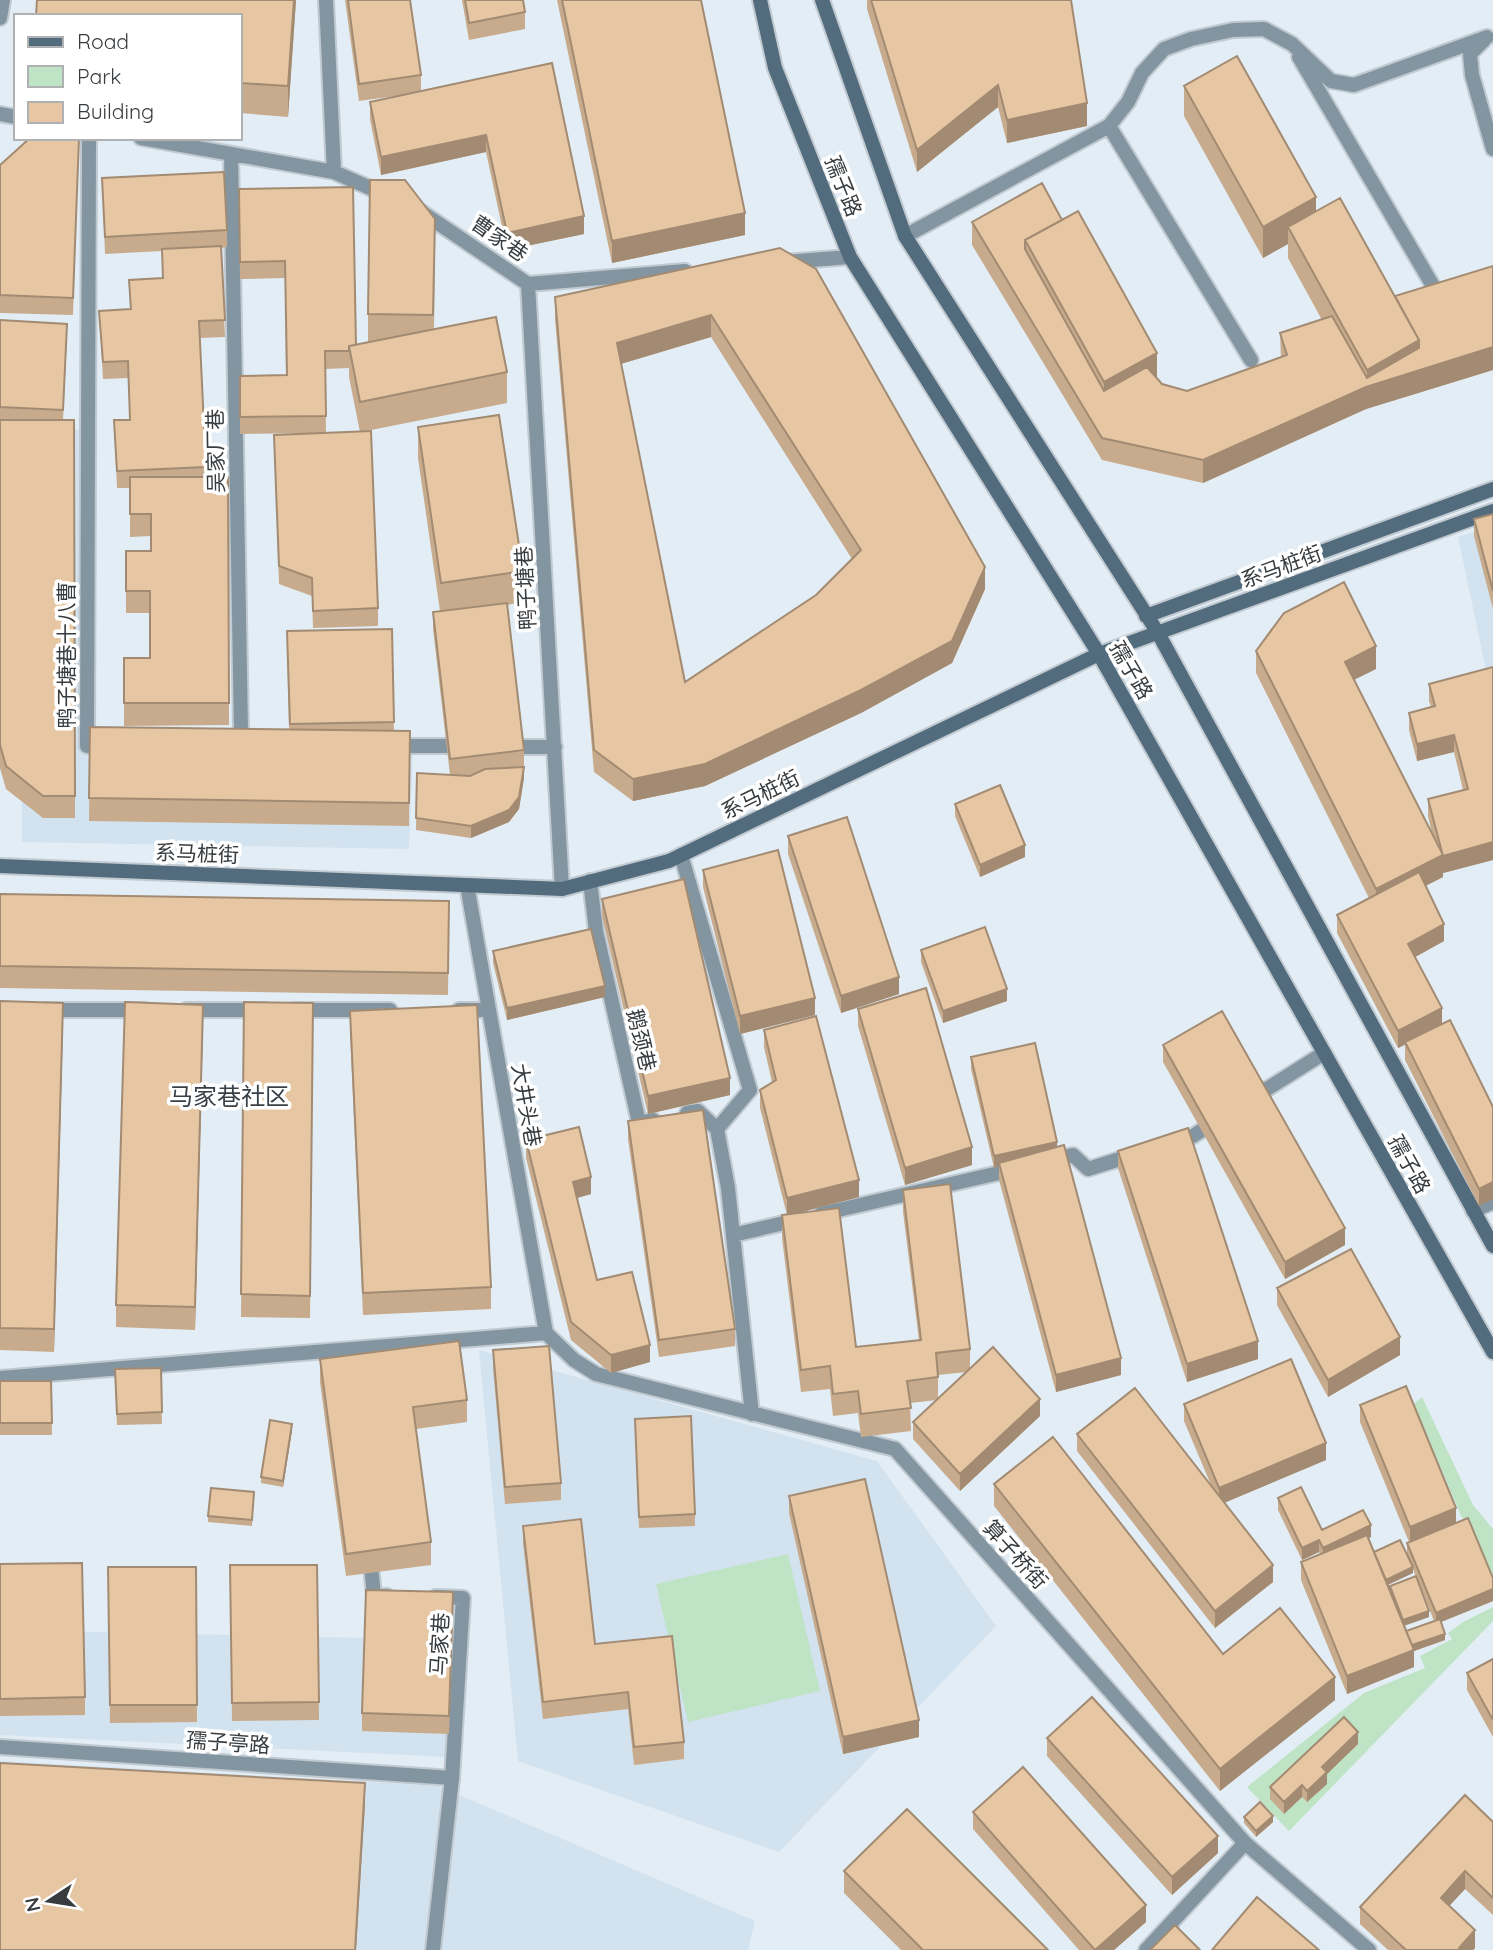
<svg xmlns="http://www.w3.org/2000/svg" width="1493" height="1950" viewBox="0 0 1493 1950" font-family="Quicksand,'Noto Sans SC',sans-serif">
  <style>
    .built { fill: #d2e2ef }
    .green { fill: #bee4c5 }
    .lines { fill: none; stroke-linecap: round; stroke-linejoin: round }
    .service-casing { stroke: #c1cad1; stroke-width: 18 }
    .minor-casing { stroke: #c1cad1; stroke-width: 18 }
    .secondary-casing { stroke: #c1cad1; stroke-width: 18 }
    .service { stroke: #8395a1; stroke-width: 14 }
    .minor { stroke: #8395a1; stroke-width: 14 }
    .secondary { stroke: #526b7d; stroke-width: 14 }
    .wall { fill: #c7ab8c; fill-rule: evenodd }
    .shaded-wall { fill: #a28b72 }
    .building { fill: #e7c7a3; stroke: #a28b72; stroke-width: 2; fill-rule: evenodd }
    .labels { text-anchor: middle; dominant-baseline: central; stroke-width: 7; stroke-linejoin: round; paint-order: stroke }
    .street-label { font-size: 21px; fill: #383c3f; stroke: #fff }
    .quarter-label { font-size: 24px; fill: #383f46; stroke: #fff }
  </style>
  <rect width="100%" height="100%" fill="#e3edf5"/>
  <path class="built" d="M19,429L83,430L81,748L413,749L409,849L22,842Z
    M1493,525V677L1487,675L1458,537Z
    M479,1350L877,1461L996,1626L779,1852L518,1761Z
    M0,1630L456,1640L448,1757L0,1735Z
    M0,1761L438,1786L755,1921L748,1950H0Z"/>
  <path class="green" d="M1422,1397L1473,1505L1493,1529V1579L1471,1527L1461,1516L1414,1404Z
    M788,1554L820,1691L688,1722L656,1584Z
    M1493,1607V1621L1289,1831L1247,1787L1364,1693L1425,1668L1420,1656L1452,1639L1448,1633L1463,1622Z"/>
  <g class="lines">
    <defs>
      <path id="service" d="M326,0L334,172
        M1484,40L1470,54L1472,75L1493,149
        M1299,57L1436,291
        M0,114L16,117
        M1109,126L1251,360
        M89,138L87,746H109
        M141,138L334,172L386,195
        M231,154L241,731L248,744
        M420,211L528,284L685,271
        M905,236L1109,126L1128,102L1142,73L1164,49L1191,39L1233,30L1264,29L1292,44L1331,81L1354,85L1487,37
        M785,262L850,257
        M528,284L562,889
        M392,746H466
        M507,747H555
        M681,855L750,1090L717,1129L728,1188L752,1414
        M590,881L596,931L639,1123L653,1120
        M467,885L546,1333
        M46,1010H145
        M186,1010H264
        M294,1010H390
        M459,1010H489
        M1251,1099L1324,1053
        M687,1113L698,1111L717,1129
        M1175,1141L1193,1136L1216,1121
        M1049,1161L1073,1155L1088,1169L1136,1154
        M1473,1211L1493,1202
        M821,1214L1016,1169
        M733,1235L801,1219
        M546,1333L574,1360L596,1374L895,1449L1245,1843L1369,1950
        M0,1378L546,1333
        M370,1556L374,1596H387
        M436,1597L463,1598L452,1778
        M1146,1950L1245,1843"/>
      <path id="minor" d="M0,18L3,0
        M0,1747L452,1778L433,1950"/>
      <path id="secondary" d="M760,0L775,68L850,257L1099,654L1493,1352
        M822,0L905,236L1158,633L1493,1246
        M1146,616L1493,489
        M0,866L562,889L669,861L1099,654L1493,511"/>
    </defs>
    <use href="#service" class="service-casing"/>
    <use href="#minor" class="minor-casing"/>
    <use href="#secondary" class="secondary-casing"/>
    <use href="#service" class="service"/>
    <use href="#minor" class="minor"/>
    <use href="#secondary" class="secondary"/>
  </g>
  <path class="wall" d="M37,0H296L288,117L240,113V16Z
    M345,0H410L421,75V91L552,63L584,234L507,250L486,152L381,175L370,119V102L403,95L359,101Z
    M462,0H523L525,12V29L469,40Z
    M557,0H701L745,235L612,263Z
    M867,0H1071L1087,126L1007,143L998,107L917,172L867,9Z
    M1184,86L1316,212L1395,296L1493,266V370L1366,409L1203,483L1102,460L972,245V222L1062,220L1157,379L1162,384L1187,391L1281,358L1280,333L1322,320L1288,258V244L1263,258L1184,116Z
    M79,138L73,315L0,313V165Z
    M102,178L227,230V247L221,248L225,337L200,338L206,477H228L229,725L124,726V658H150V613H126V551H151V536L130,537V488H117L114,420H130L128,378L103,379L99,311L130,309L129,280L162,278V251L105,254Z
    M239,189L356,345L368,343V314L435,249L434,329L507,372V403L366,431L378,608V626L313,628L312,596L279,584L274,435L315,433L240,434V376L286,375L285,278L240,279ZM349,368V377L360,432L326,433L325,369Z
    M780,248L985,589L952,663L861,713L705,786L633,801L594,772L555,319V297ZM711,337L852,559L816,595L685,682L621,364Z
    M0,320L67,336L63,420H74L75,818H43L6,789L0,768V420H17L0,419Z
    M418,427L523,571V602L507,605L524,750V778L519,809L509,822L471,838L416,830L417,773L450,775L433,629V612L440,611L418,458Z
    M1493,514V609L1474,536V519Z
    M392,629L394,731H410L409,826L89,821L90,727L289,729L287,648Z
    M1256,651L1376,669L1354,680L1432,833L1428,816V799L1463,790L1454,752L1417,761L1409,730V713L1431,707L1429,701V684L1493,667V860L1443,873V877L1425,886L1444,941L1415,957L1442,1024L1493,1107L1479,1206L1405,1060V1045L1398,1048L1337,933V915L1369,898L1256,673Z
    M955,804L1025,857L980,877L955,816Z
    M788,836L899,994L841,1013L788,854Z
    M703,870L815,1015L740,1034L703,887Z
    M0,894L449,901L448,995L0,988Z
    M602,899L730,1095L648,1114L602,916Z
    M921,950L1007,1001L943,1023L921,962Z
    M493,951L605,997L507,1020L493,963Z
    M0,1001L63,1025L54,1352L0,1350Z
    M244,1002L313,1003L310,1318L241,1317Z
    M858,1009L972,1165L905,1185L858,1026Z
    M350,1011L491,1287V1309L363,1315L350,1033Z
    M203,1027L195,1330L116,1327V1305Z
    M764,1030L859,1197L793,1214L856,1347L919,1340L903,1212V1190L970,1349V1368L1040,1416L960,1491L913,1439V1422L937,1400L910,1403L911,1431L861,1437L858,1413L833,1416L830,1389L801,1392L782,1238V1215H787L760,1108V1090L772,1082L764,1047ZM967,1372L938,1398V1375Z
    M1163,1045L1345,1245L1285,1279L1163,1062Z
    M971,1057L1057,1147L1121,1375L1056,1392L999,1180V1166L994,1168L971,1069Z
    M628,1121L735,1329V1346L659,1357L628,1139Z
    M526,1140L591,1194L577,1198L597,1280L650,1362L611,1373L571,1340L526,1158Z
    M1118,1151L1258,1359L1187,1382L1118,1168Z
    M1277,1288L1400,1355L1328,1397L1277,1305Z
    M493,1350L561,1483V1500L505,1504L493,1368Z
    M320,1359L467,1400V1422L416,1429L431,1542V1565L346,1576L320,1382Z
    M161,1368L162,1424L117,1425L115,1381Z
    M0,1381H51L52,1435H0Z
    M1184,1404L1326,1460L1224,1503L1273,1582L1215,1628L1077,1451V1434L1211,1485L1184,1421Z
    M1360,1405L1456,1523L1493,1578V1601L1441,1622L1445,1640L1414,1651V1667L1347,1694L1301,1580V1562L1320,1554L1319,1552L1302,1560L1278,1510V1498L1322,1530L1371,1537L1368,1538L1374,1552L1407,1555V1543L1409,1542L1360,1422ZM1413,1569L1416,1577L1390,1586V1591L1388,1585L1413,1573ZM1422,1590L1434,1621L1406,1631L1404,1626L1429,1617Z
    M292,1430L283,1487L261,1483V1477Z
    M635,1431L695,1514V1526L639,1528Z
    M994,1484L1223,1654L1335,1700L1220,1791L994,1506Z
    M254,1492L252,1526L208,1522V1516Z
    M789,1496L919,1737L843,1754L789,1513Z
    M523,1526L595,1644L684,1742V1759L634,1765L628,1709L543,1719L523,1543Z
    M0,1564L85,1697V1715L0,1716Z
    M230,1565H317L319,1720L232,1721Z
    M108,1567H196L197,1722L110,1723Z
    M453,1610L449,1734L362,1731V1713Z
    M1493,1659V1737L1467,1690V1673Z
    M1047,1738L1218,1853L1172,1895L1047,1756Z
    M1358,1744L1327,1774V1784L1307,1802L1302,1797L1284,1814L1270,1799V1787Z
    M973,1812L1146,1922L1114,1950H1079L973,1829Z
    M1244,1817L1273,1822L1256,1837L1244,1823Z
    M1493,1822V1915L1465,1889L1449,1906L1475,1948L1473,1950H1388L1360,1924V1907Z
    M844,1871L1048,1950H901L844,1893Z"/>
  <path class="shaded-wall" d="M294,0H296L288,117V86Z
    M998,85V107L917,172V150Z
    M1087,103V126L1007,143V120Z
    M486,135V152L381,175V157Z
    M1316,197V228L1288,227V244L1263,258V227Z
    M745,213V235L612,263V241Z
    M584,216V234L507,250V233Z
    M711,315V337L617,365V343Z
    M1419,340L1493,347V370L1366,409L1203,483V460L1367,387V370Z
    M1157,353V384L1104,413V382Z
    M985,567V589L952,663L861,713L705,786L633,801V779Z
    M1376,646V669L1345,684V662Z
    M1454,735V752L1417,761V744Z
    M524,767V778L519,809L509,822L471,838V826Z
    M1493,842V860L1443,873V877L1376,911V889L1443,855Z
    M1025,845V857L980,877V865Z
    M1444,924V941L1408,961V944Z
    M899,977V994L841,1013V996Z
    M605,986V997L507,1020V1008Z
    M1007,989V1001L943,1023V1011Z
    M815,998V1015L740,1034V1016Z
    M63,1003V1025L54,1352V1329Z
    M203,1005V1027L195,1330V1307Z
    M1442,1008V1026L1398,1048V1031Z
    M730,1078V1095L648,1114V1096Z
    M1057,1142V1154L999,1163V1166L994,1168V1156Z
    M972,1147V1165L905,1185V1168Z
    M591,1177V1194L573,1199V1182Z
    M859,1180V1197L787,1216V1198Z
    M1493,1182V1199L1479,1206V1189Z
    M1345,1228V1245L1285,1279V1262Z
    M1400,1337V1355L1328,1397V1380Z
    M1258,1341V1359L1187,1382V1364Z
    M650,1345V1362L611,1373V1355Z
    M1121,1358V1375L1056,1392V1375Z
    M1040,1399V1416L960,1491V1474Z
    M292,1424V1430L283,1487V1481Z
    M1326,1443V1460L1219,1505V1488Z
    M1456,1508V1525L1410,1544V1527Z
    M1371,1525V1537L1323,1560V1548Z
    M1319,1540V1552L1302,1560V1548Z
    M1273,1565V1582L1215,1628V1611Z
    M1413,1567V1573L1383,1587V1581Z
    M1493,1589V1601L1436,1624V1613Z
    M1429,1611V1617L1403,1626V1620Z
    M1445,1634V1640L1414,1651V1667L1347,1694V1676L1410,1646Z
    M1335,1677V1700L1220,1791V1769Z
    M919,1720V1737L843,1754V1737Z
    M1358,1732V1744L1327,1774V1784L1307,1802V1791L1322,1767Z
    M365,1783V1805L356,1950H355Z
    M1302,1785V1797L1284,1814V1802Z
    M1273,1816V1822L1256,1837V1831Z
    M1218,1836V1853L1172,1895V1877Z
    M1465,1871V1889L1441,1915V1898Z
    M1146,1905V1922L1114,1950H1095Z
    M1475,1930V1948L1473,1950H1459V1948Z"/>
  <path class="building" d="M37,0H294L288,86L240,83V16H36Z
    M348,0H410L421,75L359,84Z
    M465,0H523L525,12L469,23Z
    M562,0H701L745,213L612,241Z
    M871,0H1071L1087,103L1007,120L998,85L917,150Z
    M1237,56L1316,197L1263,227L1184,86Z
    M552,63L584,216L507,233L486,135L381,157L370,102Z
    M30,138H79L73,298L0,295V165Z
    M224,172L227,230L105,237L102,178Z
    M370,180H405L435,219L433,315L368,314Z
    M1042,183L1062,220L1025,240V249L1104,391L1147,367L1162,384L1187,391L1287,355L1280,333L1332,316L1367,378L1419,348V340L1395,296L1493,266V347L1366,387L1203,460L1102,438L972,222Z
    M353,187L356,345L349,346V351H325L326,416L240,417V376L287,375L285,261L240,262L239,189Z
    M1340,198L1419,340L1367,370L1288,227Z
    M1078,211L1157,353L1104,382L1025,240Z
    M221,246L225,320L199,321L206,467L117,471L114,420H130L128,361L103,362L99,311L131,309L129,280L163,278L162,249Z
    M780,248L816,269L985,567L952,641L861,690L705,764L633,779L594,750L555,297ZM711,315L861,550L816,595L685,682L617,343Z
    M496,317L507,372L360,402L349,346Z
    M0,320L67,324L63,410L0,407Z
    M499,415L523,571L441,583L418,427Z
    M0,420H74L75,796H43L6,766L0,745Z
    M371,431L378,608L313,611L312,578L279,566L274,435Z
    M130,477H228L229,703H124V658H150V591H126V551H151V514H130Z
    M1493,514V591L1474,519Z
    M1344,582L1376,646L1345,662L1443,855L1376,889L1256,651L1284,613Z
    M507,603L524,750L450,759L433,612Z
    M392,629L394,722L290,724L287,631Z
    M1493,667V842L1443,856L1428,799L1468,789L1454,735L1417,744L1409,713L1435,706L1429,684Z
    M90,727L410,731L409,803L89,798Z
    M524,767L519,797L509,810L471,826L416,818L417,773L470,776L485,769Z
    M1000,785L1025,845L980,865L955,804Z
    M847,817L899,977L841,996L788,836Z
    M778,850L815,998L740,1016L703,870Z
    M1419,872L1444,924L1408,944L1442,1008L1398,1031L1337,915Z
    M684,879L730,1078L648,1096L602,899Z
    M0,894L449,901L448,973L0,966Z
    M985,927L1007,989L943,1011L921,950Z
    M591,929L605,986L507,1008L493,951Z
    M926,988L972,1147L905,1168L858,1009Z
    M0,1001L63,1003L54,1329L0,1328Z
    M125,1002L203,1005L195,1307L116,1305Z
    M244,1002L313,1003L310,1296L241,1294Z
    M477,1005L491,1287L363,1293L350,1011Z
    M1222,1011L1345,1228L1285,1262L1163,1045Z
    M816,1016L859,1180L787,1198L760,1090L776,1080L764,1030Z
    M1450,1020L1493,1107V1182L1479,1189L1405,1042Z
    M1035,1043L1057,1142L994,1156L971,1057Z
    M703,1110L735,1329L659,1340L628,1121Z
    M579,1127L591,1177L573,1182L597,1280L632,1272L650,1345L611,1355L571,1322L526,1140Z
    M1188,1128L1258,1341L1187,1364L1118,1151Z
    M1064,1145L1121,1358L1056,1375L999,1163Z
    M950,1184L970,1349L936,1353L938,1377L907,1381L911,1408L861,1414L858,1391L833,1394L830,1366L801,1370L782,1215L839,1208L856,1347L921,1340L903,1190Z
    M1351,1249L1400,1337L1328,1380L1277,1288Z
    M459,1341L467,1400L413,1407L431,1542L346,1554L320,1359Z
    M549,1346L561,1483L505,1487L493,1350Z
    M993,1347L1040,1399L960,1474L913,1422Z
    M1291,1359L1326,1443L1219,1488L1184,1404Z
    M161,1368L162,1412L117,1414L115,1369Z
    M0,1381H51L52,1423H0Z
    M1406,1386L1456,1508L1410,1527L1360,1405Z
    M1135,1388L1273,1565L1215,1611L1077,1434Z
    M691,1416L695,1514L639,1517L635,1419Z
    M270,1420L292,1424L283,1481L261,1477Z
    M1053,1437L1223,1654L1280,1608L1335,1677L1220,1769L994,1484Z
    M865,1479L919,1720L843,1737L789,1496Z
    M1301,1487L1322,1530L1363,1510L1371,1525L1323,1548L1319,1540L1302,1548L1278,1498Z
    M211,1488L254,1492L252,1520L208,1516Z
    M1468,1518L1493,1578V1589L1436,1613L1407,1543Z
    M581,1519L595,1644L672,1636L684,1742L634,1747L628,1692L543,1702L523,1526Z
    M1367,1535L1414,1650L1347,1676L1301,1562Z
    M1400,1540L1413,1567L1386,1580L1374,1552Z
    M82,1563L85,1697L0,1699V1564Z
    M230,1565H317L319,1702L232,1703Z
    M108,1567H196L197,1705H110Z
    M1416,1576L1429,1611L1403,1620L1390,1586Z
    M366,1590L453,1592L449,1716L362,1713Z
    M1440,1619L1445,1634L1412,1645L1406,1631Z
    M1493,1659V1720L1467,1673Z
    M1092,1697L1218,1836L1172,1877L1047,1738Z
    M1344,1717L1358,1732L1322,1767L1327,1772L1307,1791L1302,1785L1284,1802L1270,1787Z
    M0,1763L365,1783L355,1950H0Z
    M1023,1767L1146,1905L1095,1950L973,1812Z
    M1465,1795L1493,1822V1898L1465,1871L1441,1898L1475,1930L1459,1948L1462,1950H1406L1360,1907Z
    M1260,1802L1273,1816L1256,1831L1244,1817Z
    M907,1809L1048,1950H923L844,1871Z
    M1257,1897L1319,1950H1212Z
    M1175,1925L1200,1950H1150Z"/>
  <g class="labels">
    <g class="street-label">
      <text transform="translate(844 186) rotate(68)">孺子路</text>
      <text transform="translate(500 238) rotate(35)">曹家巷</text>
      <text transform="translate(215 451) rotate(-91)">吴家厂巷</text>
      <text transform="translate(1281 566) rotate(-20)">系马桩街</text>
      <text transform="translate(525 588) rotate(-93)">鸭子塘巷</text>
      <text transform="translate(66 655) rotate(-90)">鸭子塘巷十八曹</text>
      <text transform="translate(1132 670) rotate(60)">孺子路</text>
      <text transform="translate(760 794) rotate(-26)">系马桩街</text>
      <text transform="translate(197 853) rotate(2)">系马桩街</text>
      <text transform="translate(642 1040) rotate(77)">鹅颈巷</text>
      <text transform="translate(527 1105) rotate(80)">大井头巷</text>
      <text transform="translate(1410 1164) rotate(61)">孺子路</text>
      <text transform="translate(1016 1554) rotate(48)">算子桥街</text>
      <text transform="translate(439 1644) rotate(-87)">马家巷</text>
      <text transform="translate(228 1742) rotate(4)">孺子亭路</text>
    </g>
    <g class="quarter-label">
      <text x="229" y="1096">马家巷社区</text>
    </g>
  </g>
  <rect x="14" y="14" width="228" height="126" fill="#ffffff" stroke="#afb1b2" stroke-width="2"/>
  <rect x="28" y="37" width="35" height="10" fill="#526b7d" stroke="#afb1b2" stroke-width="2"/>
  <text x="77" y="49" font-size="21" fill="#383c3f">Road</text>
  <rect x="28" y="66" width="35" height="21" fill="#bee4c5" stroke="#afb1b2" stroke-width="2"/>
  <text x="77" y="84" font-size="21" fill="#383c3f">Park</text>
  <rect x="28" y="102" width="35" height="21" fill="#e7c7a3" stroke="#afb1b2" stroke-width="2"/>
  <text x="77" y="119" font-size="21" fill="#383c3f">Building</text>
  <g transform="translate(49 1901) rotate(258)" stroke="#ffffff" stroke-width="5" paint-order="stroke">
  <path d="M0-5L12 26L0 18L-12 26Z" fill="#383c3f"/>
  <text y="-10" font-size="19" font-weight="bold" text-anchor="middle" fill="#383c3f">N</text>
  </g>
</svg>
